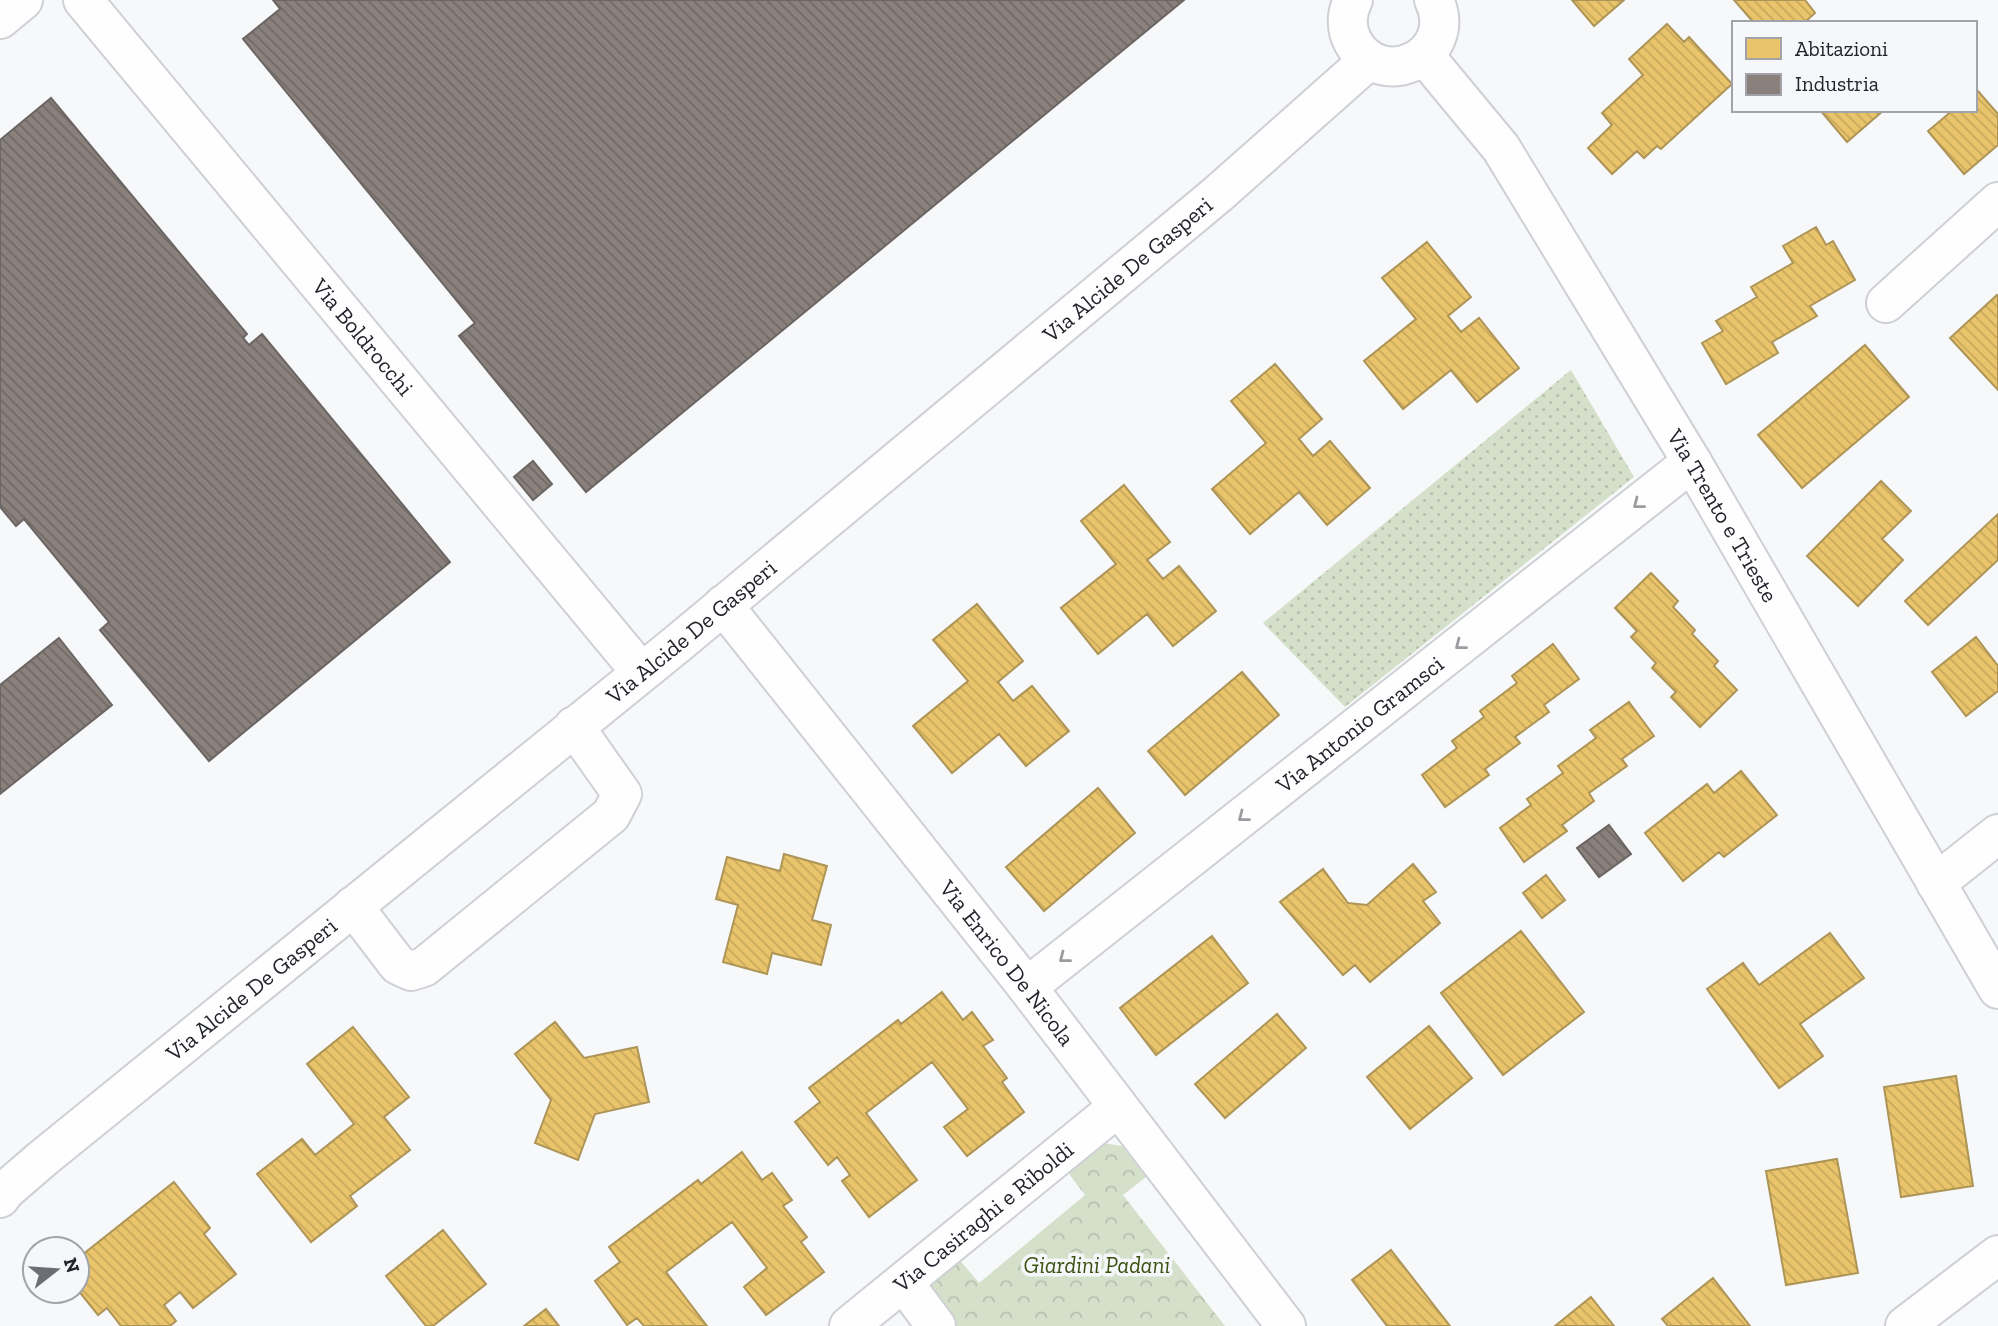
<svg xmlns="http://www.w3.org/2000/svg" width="1998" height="1326" viewBox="0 0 1998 1326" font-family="'Zilla Slab',serif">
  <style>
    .grass { fill: url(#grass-dots) }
    .park { fill: url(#park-crowns) }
    .homes { fill: url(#homes-back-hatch); stroke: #ad9457; stroke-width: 2 }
    .industry { fill: url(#industry-back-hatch); stroke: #6b6564; stroke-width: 2 }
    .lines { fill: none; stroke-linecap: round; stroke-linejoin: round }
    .minor-casing { stroke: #cfd0d5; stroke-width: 42 }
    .minor { stroke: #fefefe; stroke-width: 38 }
    .oneway { stroke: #9b9ca0 }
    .labels { text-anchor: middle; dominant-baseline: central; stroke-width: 7; stroke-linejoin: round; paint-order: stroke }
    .street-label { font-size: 23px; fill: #22242c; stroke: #f6f7fb }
    .park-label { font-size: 23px; font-style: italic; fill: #3a510f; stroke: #f6f7fb }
  </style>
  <defs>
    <pattern id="grass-dots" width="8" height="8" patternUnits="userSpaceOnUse" patternTransform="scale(1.75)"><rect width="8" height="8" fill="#d5e0ca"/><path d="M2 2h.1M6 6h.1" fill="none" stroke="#b7c0ae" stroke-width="1.8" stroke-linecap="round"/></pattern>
    <pattern id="park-crowns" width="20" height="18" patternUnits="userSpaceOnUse" patternTransform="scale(1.75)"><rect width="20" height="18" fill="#d5e0ca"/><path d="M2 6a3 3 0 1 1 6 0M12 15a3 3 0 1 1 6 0" fill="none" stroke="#b7c0ae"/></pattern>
    <pattern id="homes-back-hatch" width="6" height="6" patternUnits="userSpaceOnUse" patternTransform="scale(1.75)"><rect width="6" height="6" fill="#e9c46a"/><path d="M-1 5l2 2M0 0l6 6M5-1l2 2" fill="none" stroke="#c8a85c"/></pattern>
    <pattern id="industry-back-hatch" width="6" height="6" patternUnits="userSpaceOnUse" patternTransform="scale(1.75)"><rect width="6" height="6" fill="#8a817c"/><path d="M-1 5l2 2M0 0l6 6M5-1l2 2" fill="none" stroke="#706966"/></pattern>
  </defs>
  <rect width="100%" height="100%" fill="#f7f8fa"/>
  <path class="grass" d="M1571,370L1634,477L1345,707L1263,623Z"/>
  <path class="park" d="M1103,1143L1122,1146L1146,1177L1123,1195L1225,1326H949L930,1302L929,1279L958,1258L979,1283L1085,1195L1066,1170Z"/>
  <path class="homes" d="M1572,0H1624L1594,26Z
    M1734,0H1805L1815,13L1804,23H1754Z
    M1667,24L1684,42L1689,37L1732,84L1661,149L1657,146L1644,158L1637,151L1612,174L1588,148L1612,125L1602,113L1643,75L1629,59Z
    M1977,90L1998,114V145L1964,174L1928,131L1953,110H1975V91Z
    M1820,110H1884L1847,142Z
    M1816,227L1826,245L1833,241L1855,280L1810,306L1817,316L1772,342L1778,353L1726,384L1702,343L1723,331L1716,321L1757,297L1751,287L1793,263L1783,246Z
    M1427,242L1471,297L1448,316L1461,332L1479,318L1519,368L1477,402L1451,370L1403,409L1364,361L1416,319L1382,278Z
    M1997,295L1998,296V390L1950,338Z
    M1865,345L1909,397L1802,488L1758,435Z
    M1275,364L1322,419L1299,439L1313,456L1330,441L1370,488L1327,525L1299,492L1250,534L1212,489L1266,443L1231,401Z
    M1881,481L1911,511L1882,539L1903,560L1858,606L1807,556Z
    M1124,485L1170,542L1147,560L1163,579L1179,566L1216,611L1173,646L1147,614L1098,654L1061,608L1116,564L1081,521Z
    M1998,514V560L1928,625L1905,601Z
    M1651,573L1678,601L1673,607L1695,630L1692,634L1718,661L1714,666L1737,690L1700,727L1671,697L1676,692L1652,668L1656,663L1631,637L1637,631L1615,608Z
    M977,604L1023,661L998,682L1013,701L1032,686L1069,731L1026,766L999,734L952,773L913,726L968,681L933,640Z
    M1976,637L1998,666V691L1966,716L1932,672Z
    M1553,644L1579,679L1544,705L1549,712L1515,737L1520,743L1485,769L1489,775L1445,807L1422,775L1457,748L1452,741L1484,717L1480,711L1517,683L1512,676Z
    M1242,672L1279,715L1185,795L1148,751Z
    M1629,702L1654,736L1622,759L1627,766L1589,793L1594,801L1562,825L1567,831L1524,862L1500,828L1531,805L1527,799L1563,773L1558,766L1596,738L1590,730Z
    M1741,771L1777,815L1724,857L1719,852L1683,881L1645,833L1707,784L1714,793Z
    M1098,788L1135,833L1044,911L1006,867Z
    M784,854L827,866L812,920L831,925L821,965L772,953L767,974L723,962L738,905L716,899L727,857L780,871Z
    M1413,864L1436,892L1423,901L1440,923L1370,982L1355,965L1343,975L1280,902L1323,869L1348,903L1367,905Z
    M1546,875L1565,900L1542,918L1523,893Z
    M1521,931L1584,1012L1503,1075L1441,993Z
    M1830,933L1864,978L1800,1024L1823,1056L1779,1088L1707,989L1743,963L1759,985Z
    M1212,936L1248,983L1156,1055L1120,1008Z
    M942,992L963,1020L972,1012L993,1040L983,1046L1007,1078L1002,1082L1024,1112L967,1156L944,1127L968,1109L932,1062L866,1113L917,1180L869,1217L842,1181L850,1175L837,1157L828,1165L795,1122L820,1102L809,1088L898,1020L901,1024Z
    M1277,1014L1306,1048L1225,1118L1195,1084Z
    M555,1022L584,1058L637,1047L649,1102L595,1114L578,1160L535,1143L551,1100L515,1054Z
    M1429,1026L1472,1078L1410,1129L1367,1077Z
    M353,1027L409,1097L384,1117L410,1150L350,1196L357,1206L311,1242L257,1174L302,1139L315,1155L354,1124L307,1064Z
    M1956,1076L1973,1186L1901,1197L1884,1087Z
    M742,1152L762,1180L772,1173L792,1200L783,1206L807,1237L801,1242L824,1272L766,1315L744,1287L767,1268L732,1222L666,1272L707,1326H644L637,1318L627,1325L595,1281L620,1262L609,1247L698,1180L701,1184Z
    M1837,1159L1858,1273L1786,1285L1766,1171Z
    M174,1182L210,1228L204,1234L236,1274L193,1308L180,1292L164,1305L176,1321L170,1326H121L107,1308L98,1315L77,1289V1259Z
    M443,1230L486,1284L433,1326H426L386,1276Z
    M1391,1250L1450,1326H1387L1352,1280Z
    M1713,1278L1750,1326H1668L1662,1319Z
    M1591,1297L1614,1326H1555Z
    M546,1309L559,1326H524Z"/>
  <path class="industry" d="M273,0H1184L586,492L459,336L475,323L243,39L280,9Z
    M51,98L247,334L243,338L249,345L262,334L450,562L209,761L100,630L109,622L24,519L16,526L0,507V140Z
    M533,461L552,484L533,500L514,477Z
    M59,638L112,705L0,794V685Z
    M1609,825L1631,854L1599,877L1577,848Z"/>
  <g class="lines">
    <defs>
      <g id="minor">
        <path id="s1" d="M83,0L641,672"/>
        <path d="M1353,0C1346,14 1346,29 1353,42C1382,94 1460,55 1434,0"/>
        <path d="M0,19L23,0"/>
        <path id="s2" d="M1424,55L1501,148L1692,462L1998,989"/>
        <path d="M1886,303L1998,202"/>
        <path id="s3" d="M723,605L1027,987L1286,1326"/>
        <path d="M1936,883L1998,834"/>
        <path d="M353,906L398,965L411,971L424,967L611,815L622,794L574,726"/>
        <path id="s4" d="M1027,987L1692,462"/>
        <path id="s5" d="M0,1198L5,1191L42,1159L676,645L1218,194L1369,60"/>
        <path d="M904,1283L936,1326"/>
        <path id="s6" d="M849,1326L1118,1107"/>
        <path d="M1905,1326L1998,1255"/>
      </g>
    </defs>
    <use href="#minor" class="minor-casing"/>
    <use href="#minor" class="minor"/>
  </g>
  <defs><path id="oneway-chevron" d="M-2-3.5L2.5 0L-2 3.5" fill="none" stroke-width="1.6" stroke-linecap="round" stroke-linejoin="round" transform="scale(1.75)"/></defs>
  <g class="oneway">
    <use href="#oneway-chevron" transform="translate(1638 504) rotate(142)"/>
    <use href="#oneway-chevron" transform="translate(1460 645) rotate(142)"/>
    <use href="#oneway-chevron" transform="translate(1243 817) rotate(142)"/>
    <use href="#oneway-chevron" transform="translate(1064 958) rotate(142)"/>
  </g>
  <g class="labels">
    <g class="street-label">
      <text stroke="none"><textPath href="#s5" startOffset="1461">Via Alcide De Gasperi</textPath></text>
      <text stroke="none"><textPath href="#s1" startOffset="438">Via Boldrocchi</textPath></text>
      <text stroke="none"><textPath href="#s2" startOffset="550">Via Trento e Trieste</textPath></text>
      <text stroke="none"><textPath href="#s5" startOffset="894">Via Alcide De Gasperi</textPath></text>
      <text stroke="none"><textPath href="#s4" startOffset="424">Via Antonio Gramsci</textPath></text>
      <text stroke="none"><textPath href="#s3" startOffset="457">Via Enrico De Nicola</textPath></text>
      <text stroke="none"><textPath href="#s5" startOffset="327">Via Alcide De Gasperi</textPath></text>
      <text stroke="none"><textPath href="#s6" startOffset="173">Via Casiraghi e Riboldi</textPath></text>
    </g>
    <g class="park-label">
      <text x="1097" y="1265">Giardini Padani</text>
    </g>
  </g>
  <rect x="1732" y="21" width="245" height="91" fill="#f6f7fb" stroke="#a1a3a8" stroke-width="2"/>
  <rect x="1746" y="38" width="35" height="21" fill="#e9c46a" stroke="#a1a3a8" stroke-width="2"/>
  <text x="1795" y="56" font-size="21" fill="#22242c">Abitazioni</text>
  <rect x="1746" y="74" width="35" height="21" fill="#8a817c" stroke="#a1a3a8" stroke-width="2"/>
  <text x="1795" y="91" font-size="21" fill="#22242c">Industria</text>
  <g transform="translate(56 1270) rotate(73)"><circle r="33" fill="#f6f7fb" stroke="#a1a3a8" stroke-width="2"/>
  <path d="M0-5L12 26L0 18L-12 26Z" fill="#6d6e74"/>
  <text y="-10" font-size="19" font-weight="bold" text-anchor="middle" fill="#22242c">N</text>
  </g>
</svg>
